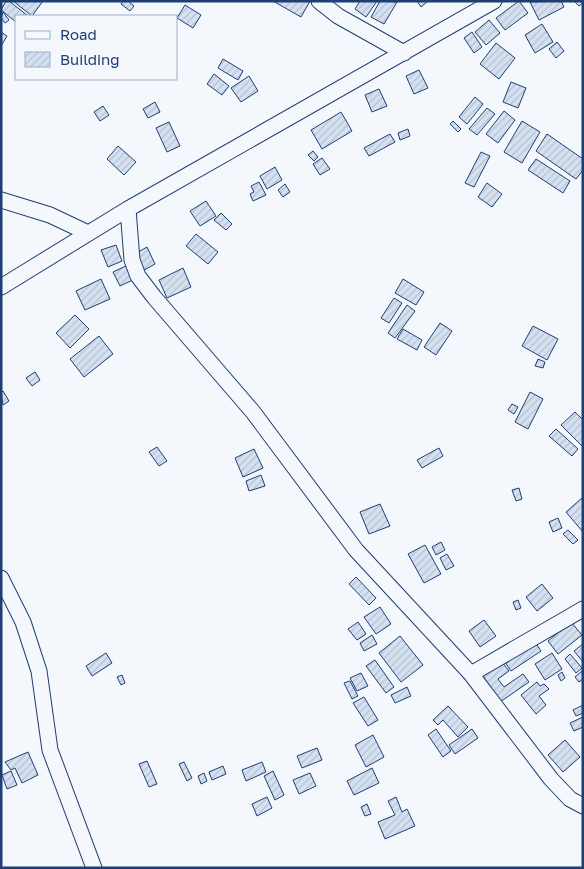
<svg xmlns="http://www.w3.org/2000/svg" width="584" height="869" viewBox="0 0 584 869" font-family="'Golos Text',sans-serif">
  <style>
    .building { fill: url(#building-hatch); stroke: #1d3f73 }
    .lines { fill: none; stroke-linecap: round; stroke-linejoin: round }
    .minor-casing { stroke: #1d3f73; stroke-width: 17 }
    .minor { stroke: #f4f7fb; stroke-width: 15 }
  </style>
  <defs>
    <pattern id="building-hatch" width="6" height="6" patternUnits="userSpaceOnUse" patternTransform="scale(1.25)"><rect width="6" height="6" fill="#d5e0f0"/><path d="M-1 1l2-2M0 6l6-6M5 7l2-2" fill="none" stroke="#b6c1d1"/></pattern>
  </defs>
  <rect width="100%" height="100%" fill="#f4f7fb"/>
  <path class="building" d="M6,1H9L28,16H16V22L1,10Z
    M13,1H43L32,16Z
    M123,1H128L134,6L130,11L121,4Z
    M273,1H310L301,17Z
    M360,1H377L366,17L355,9Z
    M380,1L397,2L384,24L371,17Z
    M417,1H428L421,7Z
    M519,1L528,13L505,30L496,18Z
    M561,1L564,7L539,20L530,2Z
    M574,1H583V3L579,6Z
    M185,5L201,15L193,28L177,18Z
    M3,12L9,20L5,23L1,18Z
    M489,20L500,33L486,45L475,32Z
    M542,24L553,42L535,53L525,35Z
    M1,32L7,36L1,46Z
    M472,32L482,47L474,53L464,38Z
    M557,42L564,51L556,58L549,49Z
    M496,43L515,58L499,79L480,64Z
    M223,59L243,71L238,80L218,68Z
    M419,70L428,88L414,94L406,76Z
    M214,74L229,86L222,95L207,84Z
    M249,76L258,91L241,102L231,88Z
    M511,82L526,88L518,108L503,102Z
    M379,89L387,106L372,112L365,95Z
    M475,97L483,104L467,124L459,117Z
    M155,102L160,112L148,118L143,109Z
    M103,106L109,115L100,121L94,112Z
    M487,108L495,114L477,135L469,129Z
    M504,111L515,120L498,143L486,134Z
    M341,112L352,131L322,149L311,130Z
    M453,121L461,129L458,132L450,124Z
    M522,121L540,132L522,163L504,152Z
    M169,122L180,146L167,152L156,128Z
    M408,129L410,136L400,140L398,133Z
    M390,134L395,142L369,156L364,148Z
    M547,134L583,159V170L576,179L536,151Z
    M118,146L136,162L124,175L107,159Z
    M313,151L318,157L314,161L308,155Z
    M481,152L490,156L474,187L465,183Z
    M322,158L330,169L320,175L313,164Z
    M536,159L570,181L563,193L528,170Z
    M275,167L282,180L267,189L260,176Z
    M259,182L266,195L253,201L250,194L254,192L251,186Z
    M487,183L502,194L492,207L478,197Z
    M285,184L290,192L283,197L278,190Z
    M206,201L216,216L200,226L190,211Z
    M221,213L232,224L226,230L214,220Z
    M196,234L218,252L208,264L186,246Z
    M116,245L122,261L108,267L101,250Z
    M147,247L155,264L144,270L135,254Z
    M128,265L135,279L120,286L113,272Z
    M183,268L191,287L167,298L159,280Z
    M101,279L110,299L85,310L76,291Z
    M403,279L424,292L416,305L395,293Z
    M394,298L402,303L389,323L381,318Z
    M407,305L415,311L395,338L388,333Z
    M75,315L89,329L70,348L56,333Z
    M440,323L452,331L436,355L424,347Z
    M533,326L558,339L547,360L522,346Z
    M403,329L422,340L417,350L397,339Z
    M99,336L113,354L84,377L70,359Z
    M538,359L545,362L543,368L535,366Z
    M35,372L40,380L32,386L26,378Z
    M3,391L9,401L3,405L1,393Z
    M530,392L543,399L528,429L515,422Z
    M512,404L518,407L514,414L508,410Z
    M575,412L583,420V447L561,425Z
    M556,429L578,449L572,456L549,436Z
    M157,447L167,461L159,466L149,452Z
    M439,448L443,456L422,468L417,460Z
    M254,449L263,468L243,477L235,458Z
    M261,475L265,486L249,491L246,481Z
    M519,488L522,499L516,501L512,490Z
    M582,498L583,499V532L566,512Z
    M380,504L390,526L369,534L360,512Z
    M558,518L562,528L553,532L549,522Z
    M568,530L578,540L573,544L563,534Z
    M441,542L445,550L436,555L432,547Z
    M425,545L441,574L424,583L408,554Z
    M447,554L454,566L446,570L440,558Z
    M356,577L376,598L369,605L349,584Z
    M542,584L553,598L537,611L526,597Z
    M518,600L521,608L516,610L513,602Z
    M380,607L391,624L376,634L364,617Z
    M484,620L496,636L480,647L469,631Z
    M358,622L366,634L357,640L348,629Z
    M571,622L582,635L558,654L548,641Z
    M372,635L377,644L364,651L360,643Z
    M400,636L423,665L401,682L379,653Z
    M535,642L541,651L511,671L505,662Z
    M583,644V662L574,651Z
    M106,653L112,663L92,676L86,666Z
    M552,653L562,669L545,680L535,664Z
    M570,654L582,668L576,673L565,659Z
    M375,660L394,687L386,693L366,666Z
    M502,662L509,671L498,679L504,687L523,674L529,682L500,702L483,676Z
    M582,671L583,679L579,682L575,677Z
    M562,672L565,678L561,681L558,675Z
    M361,673L368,686L357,691L350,678Z
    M122,675L125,683L121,685L117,677Z
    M350,681L358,696L352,699L344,683Z
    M537,682L540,686L544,684L549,689L539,696L546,705L536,714L521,695Z
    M407,687L411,696L395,703L391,695Z
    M364,697L378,720L368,726L353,703Z
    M583,705V713L576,716L573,710Z
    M448,706L468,727L458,737L443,720L438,725L433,720Z
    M583,717V727L574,731L570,723Z
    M436,729L451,751L443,757L428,735Z
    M472,729L478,738L455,754L449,745Z
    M373,735L384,757L366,767L355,745Z
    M565,740L580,757L563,772L548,755Z
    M317,748L322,760L302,768L297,756Z
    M28,752L38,775L22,783L15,768L11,770L5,762Z
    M147,761L157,784L149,787L139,764Z
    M184,762L192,778L187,781L179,764Z
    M262,762L266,772L246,781L242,770Z
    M223,766L226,774L212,780L209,772Z
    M372,768L379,783L354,795L347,781Z
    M11,771L17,785L7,789L2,775Z
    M273,771L284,795L275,800L264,776Z
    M204,773L207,781L201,784L198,776Z
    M310,773L316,786L299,794L293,780Z
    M267,797L272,808L257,816L252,804Z
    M396,797L402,812L407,809L415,826L385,839L378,822L395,815L388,801Z
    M367,804L371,814L365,816L361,807Z"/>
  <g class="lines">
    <defs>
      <path id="minor" d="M319,1L338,16L404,53
        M1,200L50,215L88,233
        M128,209L132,260L138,276L154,297L253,412L356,550L471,674L551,779L570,799L583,806
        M1,287L128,209L494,1
        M1,578L23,622L39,671L50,750L94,868
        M471,674L583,609"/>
    </defs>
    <use href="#minor" class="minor-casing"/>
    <use href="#minor" class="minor"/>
  </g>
  <rect width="584" height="869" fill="none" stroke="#1d3f73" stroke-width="5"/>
  <rect x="15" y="15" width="162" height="65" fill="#f4f7fb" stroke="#9eadc5"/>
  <rect x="25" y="31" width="25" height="8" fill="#f4f7fb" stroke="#9eadc5"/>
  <text x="60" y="40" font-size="15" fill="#1d3f73">Road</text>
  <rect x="25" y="52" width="25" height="15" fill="url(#building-hatch)" stroke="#9eadc5"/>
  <text x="60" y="65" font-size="15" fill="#1d3f73">Building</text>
</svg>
